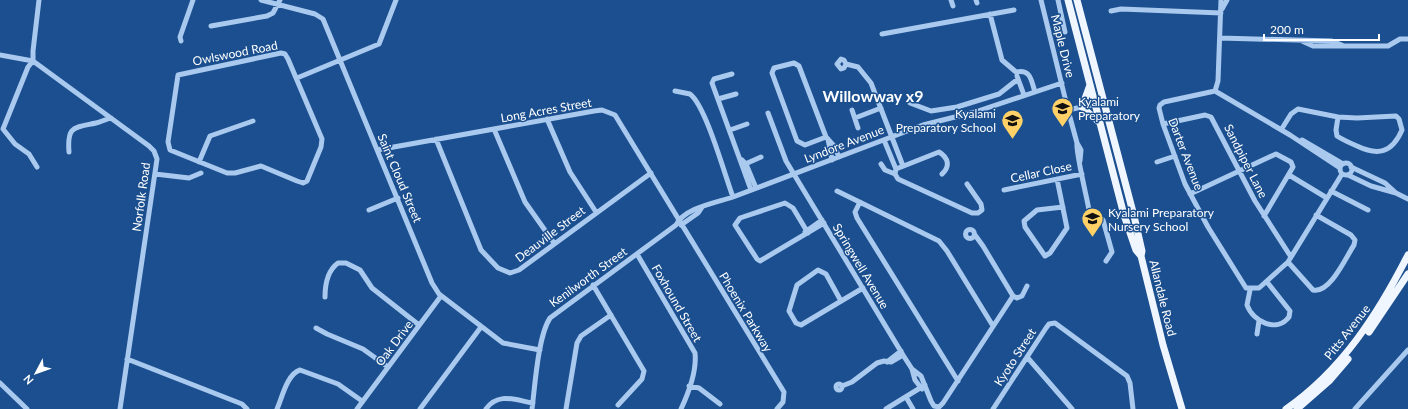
<svg xmlns="http://www.w3.org/2000/svg" width="1408" height="409" viewBox="0 0 1408 409" font-family="Lato,sans-serif">
  <style>
    .lines { fill: none; stroke-linecap: round; stroke-linejoin: round }
    .minor { stroke: #a9c9ee; stroke-width: 5 }
    .major { stroke: #f0f6ff; stroke-width: 7 }
    .labels { text-anchor: middle; dominant-baseline: central; stroke-width: 3; stroke-linejoin: round; paint-order: stroke }
    .street-label { font-size: 12px; fill: #fff; stroke: #1b4f8f }
    .poi-label { font-size: 12px; fill: #fff; stroke: #1b4f8f; text-anchor: start }
    .district-label { font-size: 16px; font-weight: bold; fill: #fff; stroke: #1b4f8f }
  </style>
  <rect width="100%" height="100%" fill="#1b4f8f"/>
  <g class="lines">
    <path class="minor" d="M39,0L33,51V61L149,146L154,151L157,159L120,409
      M261,0L315,14L323,19L432,283L439,294L503,343L540,350
      M951,0L953,6
      M976,0L977,3
      M1041,0L1068,110L1077,143L1081,150L1080,161
      M1058,0L1065,32
      M1222,9L1227,0
      M1111,11L1121,9L1221,13
      M990,14L1002,60L1016,72C1031,69 1031,80 1035,92
      M211,26L267,16L273,13L280,0
      M882,34L1014,10
      M1220,38L1332,41L1344,46
      M181,41L180,37L193,0
      M1302,41L1313,46H1388L1400,39H1408
      M281,53L285,54L288,59L322,139L321,147L307,181L303,183L297,181L261,166L235,173H227L170,150L168,142L178,75Z
      M0,55L33,61L28,67L3,129L15,144L29,154L37,167
      M846,64L844,68L841,69L837,64L841,59L844,60L846,64L858,67L871,83L903,166
      M732,74L714,79L712,83L751,190
      M1017,76L1024,95
      M297,78L379,44L396,0
      M675,91L690,94C706,106 725,176 733,197
      M1215,91L1164,102L1160,105L1159,108L1163,124L1185,184L1208,227L1246,288H1259L1288,262L1342,174
      M1215,91L1290,135L1340,168
      M1215,91L1218,81L1221,0
      M718,99L736,94
      M910,103L931,111L957,107L999,94L1018,79
      M852,110L858,128
      M1068,110L1105,102
      M768,113L786,161L903,355L912,369L921,376L931,401L934,406L939,407L943,403L1013,296
      M855,118L881,108
      M547,119L570,172L596,212
      M1163,124L1205,115L1211,117L1255,201L1291,257
      M494,129L525,202L554,243
      M730,130L747,124
      M1281,130L1291,114L1298,109L1338,117L1357,118L1396,116L1399,119L1402,130C1392,153 1378,156 1357,146C1350,143 1343,140 1337,136L1336,130L1338,117
      M826,137L805,145L797,141L772,73L774,68L794,63L799,66L826,137L834,146L839,157
      M436,139L481,250L498,268L510,273L519,270L651,173
      M828,139L832,160
      M884,140L896,169
      M1302,140L1343,164
      M1077,143C1075,149 1087,198 1089,210L1092,214L1103,220L1112,252L1106,261
      M377,150L594,111L602,110L615,115L784,392L783,402L777,409
      M69,152C67,126 73,128 96,123C101,122 106,119 111,118
      M742,160L746,164L756,188
      M199,162L210,136L253,121
      M1157,162L1175,156
      M1340 169a6 6 0 1 1 12 0a6 6 0 1 1-12 0Z
      M881,164L885,170L895,174
      M743,165L761,157
      M1351,167L1385,183L1396,193
      M155,174L189,178L201,173
      M942,174C950,167 949,158 939,152L896,169L895,174L898,179L972,213H978L982,210L981,204L967,184
      M1289,175L1327,198
      M1348,175L1371,186L1396,193L1408,199
      M1057,179L1067,228L1050,253L1045,256L1025,227L1024,221L1037,210L1063,207
      M1004,190L1082,174
      M837,191L939,241L947,251L993,326
      M1331,191L1368,210
      M1190,194L1276,154L1291,162L1293,167L1264,216
      M860,202L855,212L857,218L958,381
      M369,210L398,198
      M681,225L698,213L702,207
      M965.5 234a4.5 4.5 0 1 1 9 0a4.5 4.5 0 1 1-9 0Z
      M805,232L822,220
      M808,233L793,208L785,203L740,218L735,225L757,259L760,261L824,223
      M975,235L983,246L1013,296L1017,298L1022,296L1027,286
      M637,254L695,353C697,371 688,394 681,409
      M1288,262L1313,290C1330,294 1346,257 1354,245L1355,240L1351,235L1316,215
      M593,285L644,371L642,379L618,405
      M1250,290L1247,305C1253,322 1277,333 1289,317L1290,311L1267,282
      M325,297C325,285 327,271 338,263H346L360,270L372,288L419,325
      M841,301L826,274L818,270L797,285L789,311L796,323L801,325L863,288
      M316,328L327,334L363,349L388,367
      M1257,334L1259,321
      M1027,357L1072,409
      M127,359L242,404L247,409
      M887,362L901,351
      M912,369L915,380L922,389
      M0,383L27,409
      M836 387a3 3 0 1 1 6 0a3 3 0 1 1-6 0Z
      M689,386L699,388L720,404
      M842,386L852,382L877,363L884,361L891,362L903,355
      M906,397L913,409
      M277,409C282,398 287,374 300,370L338,384L362,401
      M357,409L441,296
      M420,409L481,327
      M486,409C498,392 515,400 533,403
      M532,409C535,386 538,336 550,318L676,225C684,208 715,203 733,197L923,125L975,112L1062,83
      M566,409L577,343L581,336L611,315
      M886,409L925,385
      M993,409L1046,328L1049,324L1055,323L1127,376L1130,383L1133,409
      M1355,409L1408,350"/>
    <path class="major" d="M1068,0L1124,215L1136,250L1141,256
      M1077,0L1134,216L1142,251L1141,256L1163,345L1182,409
      M1090,85L1082,107L1100,123
      M1369,332L1408,274
      M1286,409C1342,370 1378,314 1408,255
      M1297,409L1330,380L1348,359"/>
  </g>
  <defs>
    <symbol id="school-pin" viewBox="-11 -11 22 30"><path d="M0 17L-7.5 6A9.5 9.5 0 1 1 7.5 6Z" fill="#ffd166" stroke="#1b4f8f"/><path d="M0-5L7-2L0 1L-7-2ZM-4 1L0 2.5L4 1V4Q0 6-4 4Z" fill="#111"/></symbol>
  </defs>
  <g fill-rule="evenodd">
    <use href="#school-pin" x="1050" y="96" width="25" height="34"/>
    <use href="#school-pin" x="1000" y="108" width="25" height="34"/>
    <use href="#school-pin" x="1080" y="206" width="25" height="34"/>
  </g>
  <g class="labels">
    <g class="street-label">
      <text transform="translate(1063 46) rotate(76)">Maple Drive</text>
      <text transform="translate(235 53) rotate(-11)">Owlswood Road</text>
      <text transform="translate(546 110) rotate(-10)">Long Acres Street</text>
      <text transform="translate(844 144) rotate(-21)">Lyndore Avenue</text>
      <text transform="translate(1186 154) rotate(69)">Darter Avenue</text>
      <text transform="translate(1246 161) rotate(63)">Sandpiper Lane</text>
      <text transform="translate(1041 172) rotate(-12)">Cellar Close</text>
      <text transform="translate(400 178) rotate(67)">Saint Cloud Street</text>
      <text transform="translate(141 197) rotate(-82)">Norfolk Road</text>
      <text transform="translate(550 234) rotate(-37)">Deauville Street</text>
      <text transform="translate(861 266) rotate(59)">Springwell Avenue</text>
      <text transform="translate(588 277) rotate(-36)">Kenilworth Street</text>
      <text transform="translate(1163 298) rotate(76)">Allandale Road</text>
      <text transform="translate(677 303) rotate(60)">Foxhound Street</text>
      <text transform="translate(746 312) rotate(59)">Phoenix Parkway</text>
      <text transform="translate(1347 332) rotate(-52)">Pitts Avenue</text>
      <text transform="translate(394 343) rotate(-53)">Oak Drive</text>
      <text transform="translate(1015 357) rotate(-57)">Kyoto Street</text>
    </g>
    <g class="poi-label">
      <text x="1078" y="101">Kyalami<tspan x="1078" dy="14">Preparatory</tspan></text>
      <text x="996" y="113" text-anchor="end">Kyalami<tspan x="996" dy="14">Preparatory School</tspan></text>
      <text x="1108" y="212">Kyalami Preparatory<tspan x="1108" dy="14">Nursery School</tspan></text>
    </g>
    <g class="district-label">
      <text x="873" y="95">Willowway x9</text>
    </g>
  </g>
  <g transform="translate(36 373) rotate(229)" stroke="#1b4f8f" stroke-width="3" paint-order="stroke">
  <path d="M0-3L7 15L0 10L-7 15Z" fill="#ffffff"/>
  <text y="-6" font-size="11" font-weight="bold" text-anchor="middle" fill="#ffffff">N</text>
  </g>
  <path d="M1264 34v6h115v-6" fill="none" stroke="#ffffff" stroke-width="2"/>
  <text x="1270" y="34" font-size="12" fill="#ffffff" stroke="#1b4f8f" stroke-width="3" paint-order="stroke">200 m</text>
</svg>
